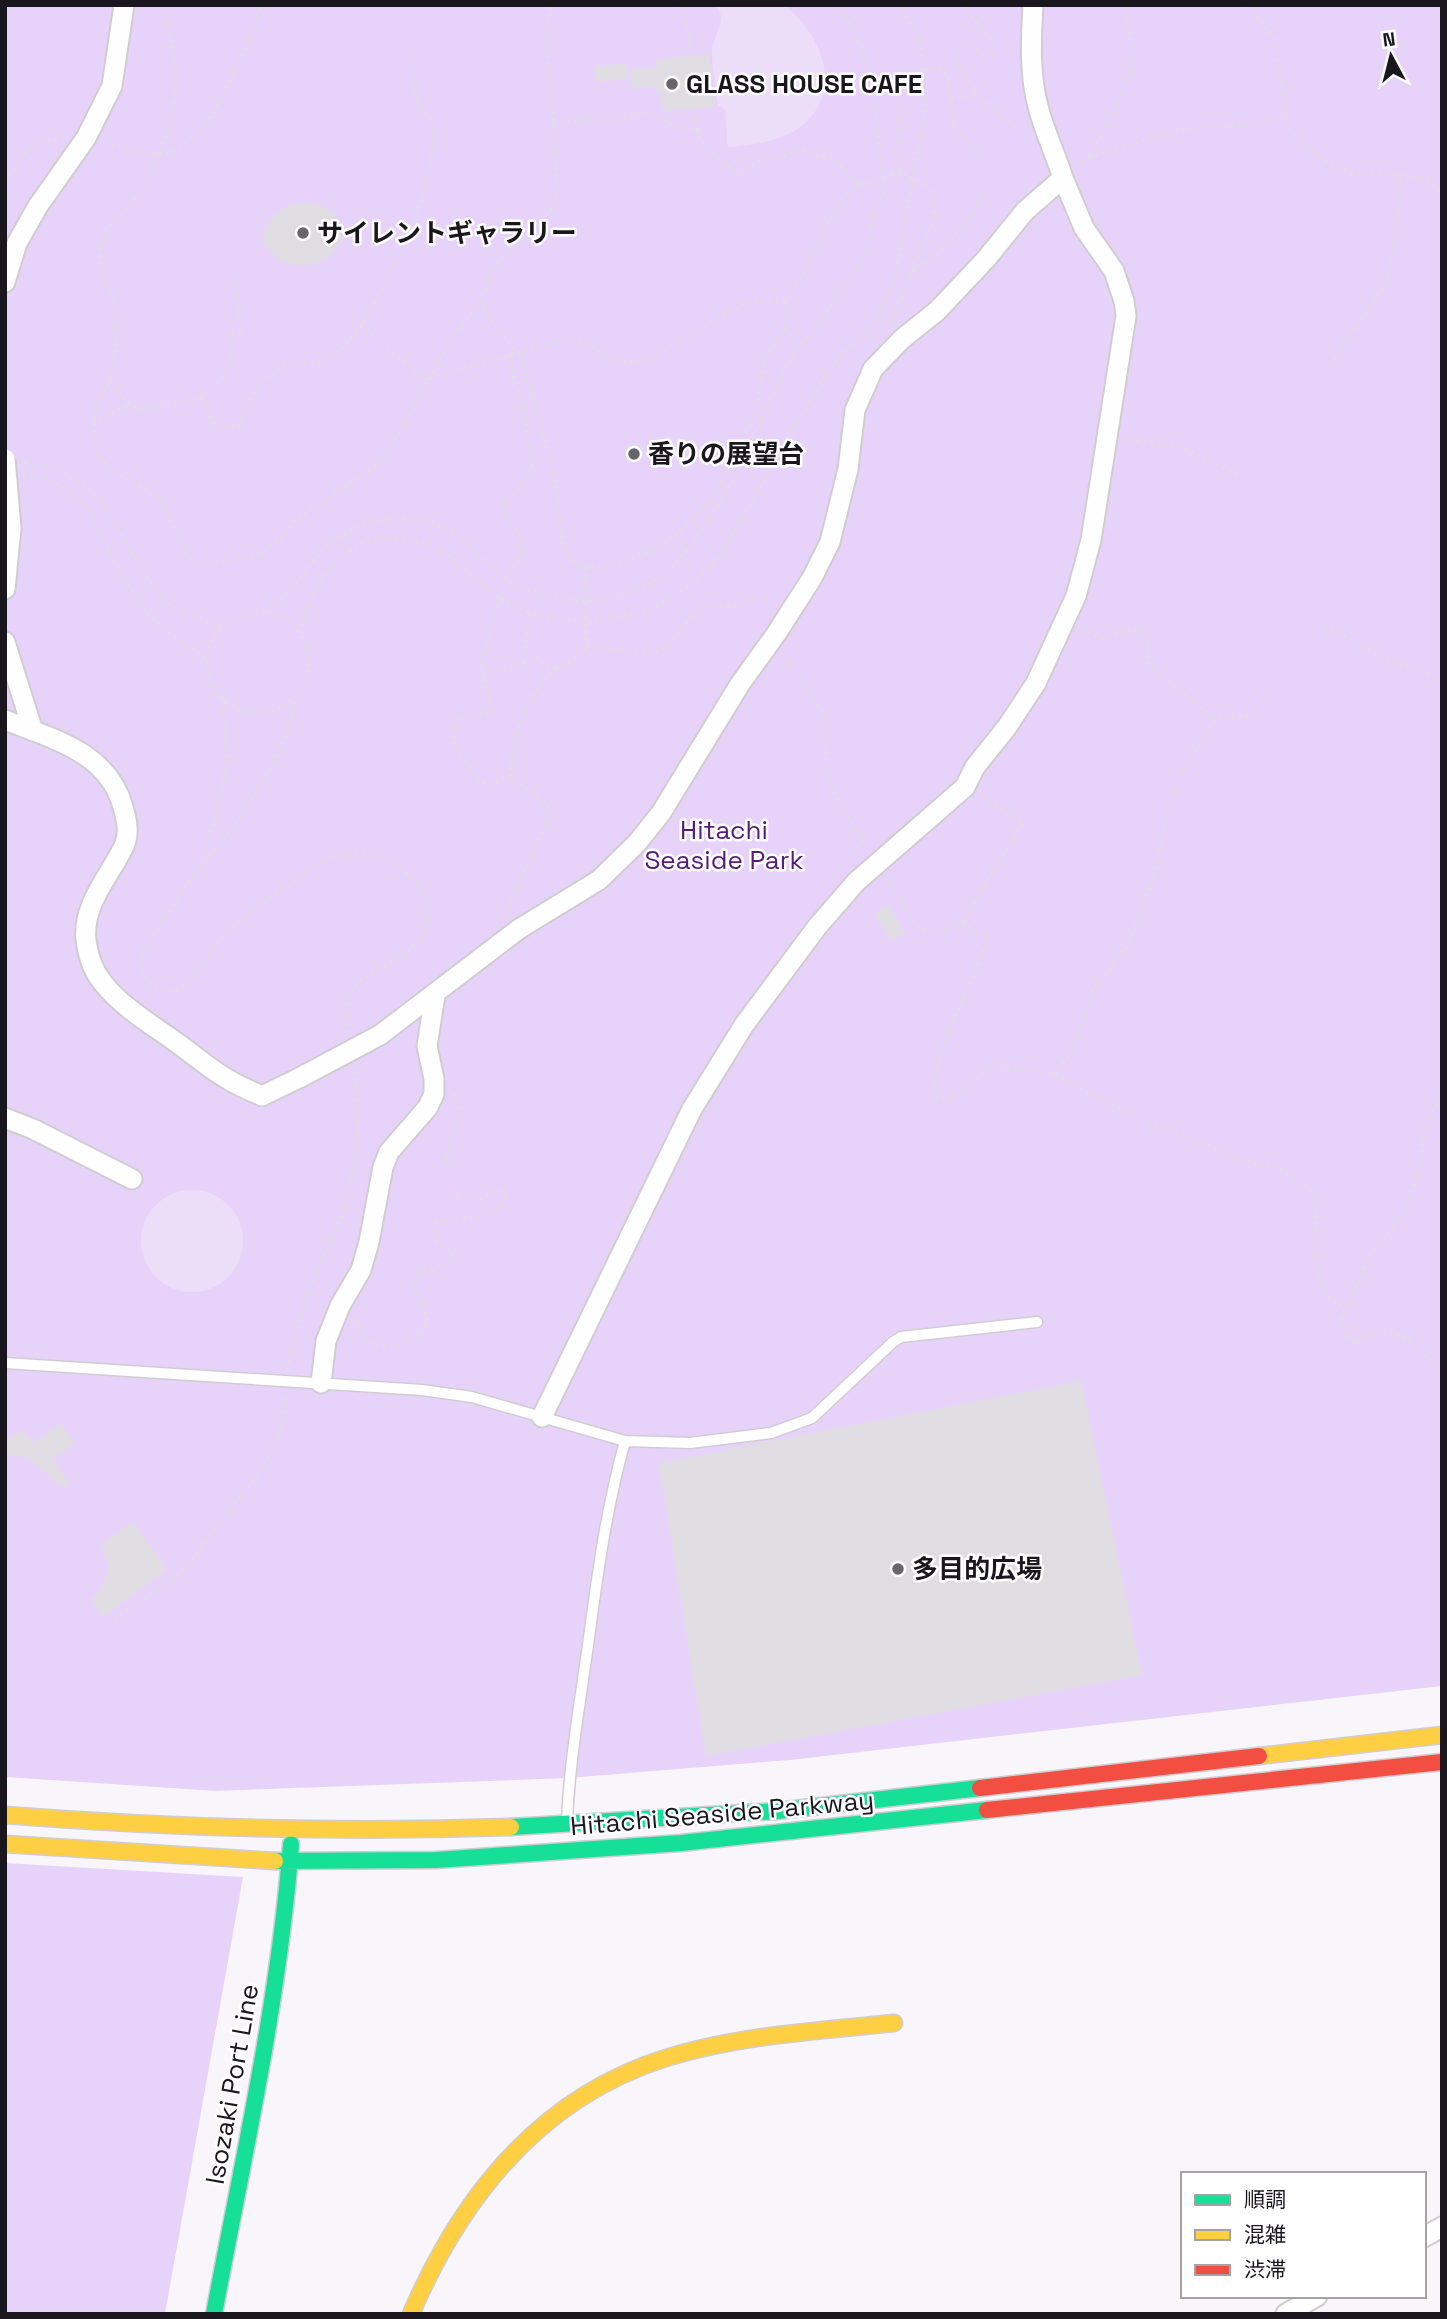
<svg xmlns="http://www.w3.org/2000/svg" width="1447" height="2319" viewBox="0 0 1447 2319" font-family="'Space Grotesk','Noto Sans JP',sans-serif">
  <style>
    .green { fill: #e7d3fa }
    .water { fill: #ecdef8 }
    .building { fill: #e0dde2 }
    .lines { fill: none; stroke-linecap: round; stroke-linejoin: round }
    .lane-casing { stroke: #d0cdd2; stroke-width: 13 }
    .street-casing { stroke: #d0cdd2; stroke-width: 23 }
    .fast-casing { stroke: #d0cdd2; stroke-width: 19 }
    .slow-casing { stroke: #d0cdd2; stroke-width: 19 }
    .jam-casing { stroke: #d0cdd2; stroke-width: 19 }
    .path { stroke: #e0dee1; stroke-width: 3.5; stroke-dasharray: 2 5; stroke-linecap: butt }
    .lane { stroke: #fefefe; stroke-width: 10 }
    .street { stroke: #fefefe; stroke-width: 19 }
    .fast { stroke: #16e098; stroke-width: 16 }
    .slow { stroke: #ffcf43; stroke-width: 16 }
    .jam { stroke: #f24e42; stroke-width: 16 }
    .street-bridge-casing { stroke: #d0cdd2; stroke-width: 23; stroke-linecap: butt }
    .path-bridge { stroke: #e0dee1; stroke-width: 3.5; stroke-dasharray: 2 5; stroke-linecap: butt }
    .street-bridge { stroke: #fefefe; stroke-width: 19 }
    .poi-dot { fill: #68646b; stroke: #fff; stroke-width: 2.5 }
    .labels { text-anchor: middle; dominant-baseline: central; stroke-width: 5; stroke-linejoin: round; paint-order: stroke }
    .poi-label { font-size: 26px; font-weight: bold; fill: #1a161d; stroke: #fff; text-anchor: start }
    .park-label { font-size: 26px; fill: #551a7b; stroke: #fff }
    .street-label { font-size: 26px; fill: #1a161d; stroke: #fff }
  </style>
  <rect width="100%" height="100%" fill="#f9f6fb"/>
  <path class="green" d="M5,5H1442V1686L790,1760L569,1778L215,1791L5,1777Z
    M5,1863L243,1877L165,2314H5Z"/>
  <path class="water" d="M716,5H784C819,32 845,87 805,123C785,141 754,145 728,147L725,110L718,105C716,88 712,70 712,53C712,37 729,20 716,5Z
    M141 1241a51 51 0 1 1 102 0a51 51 0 1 1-102 0Z"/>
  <path class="building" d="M709,54L715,107L663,111L661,90L656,93V86L632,89L630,70L657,68L656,60Z
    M626,63L628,79L596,82L594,67Z
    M306,203L321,206L334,213L343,225L344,230L340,242L332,253L322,261L309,265H296L283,262L272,254L264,244L262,237L268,223L278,212L291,205Z
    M625 453a9 9 0 1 1 18 0a9 9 0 1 1-18 0Z
    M888,905L905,933L891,941L875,913Z
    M1081,1381L1142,1675L706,1756L659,1463Z
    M60,1424L75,1443L52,1460L70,1483L64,1488L28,1458L15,1455L5,1457V1441L22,1430L34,1443Z
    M132,1522L167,1569L103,1617L91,1599L98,1593L106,1579L108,1563L101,1546Z"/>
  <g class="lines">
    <defs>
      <path id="lane" d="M5,1363L422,1390L472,1397L625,1441L690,1443L771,1433L812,1418L893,1342L901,1337L1037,1322
        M567,1823C569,1766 579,1709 587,1652C597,1579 605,1513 625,1441"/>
      <path id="street" d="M5,282L17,243L38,206L86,138L112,86L124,5
        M5,589L11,528L7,481
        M5,642L33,731
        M5,720C53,739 108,752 123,807C127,821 130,835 123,848C109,877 82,905 86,940C88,956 93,971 103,983C121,1006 149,1023 173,1040C192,1053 209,1069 229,1080C239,1086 251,1091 262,1096L301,1077
        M380,1035L519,929L599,880L637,843L661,813L740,684L776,634L812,578L830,542L848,469L855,410L873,369L902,339L937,311L987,258L1025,211L1063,178C1056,155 1045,133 1039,110C1029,76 1031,40 1033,5
        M5,1118L33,1129L132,1179
        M321,1383L326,1341L340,1306L361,1270L369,1242L383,1167L389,1152L428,1107L434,1094V1079L427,1046L435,995
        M542,1417L692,1109L744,1025L817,927L856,882L965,787L975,767L1007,727L1036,683L1076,596L1091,540L1126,316L1124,301L1114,271L1084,228L1063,178
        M1424,2237L1442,2227
        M1286,2314L1317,2296"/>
      <path id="fast" d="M511,1827L777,1811L980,1788
        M275,1861L436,1860L681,1843L987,1810
        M214,2314C243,2158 279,2002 291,1844"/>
      <path id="slow" d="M1259,1756L1442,1735
        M5,1815C173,1828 342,1833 511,1827
        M5,1844L275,1861
        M411,2314C462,2195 541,2096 669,2057C741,2035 819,2031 894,2023"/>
      <path id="jam" d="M980,1788L1259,1756
        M987,1810L1442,1762"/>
    </defs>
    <use href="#lane" class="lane-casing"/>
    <use href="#street" class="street-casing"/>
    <use href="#fast" class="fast-casing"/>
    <use href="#slow" class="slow-casing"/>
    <use href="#jam" class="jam-casing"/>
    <path class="path" d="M163,5L175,62L176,89L173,115L159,154L143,189L106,229L100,246L101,264L106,282L114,299L116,345L109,382L94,411L95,446L101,460L112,470L160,498L185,549L194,561L206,564L257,555L283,537L294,521L377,465L388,452L452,338L479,303L493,269L508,251L536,228L552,209L557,195L554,123L546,35L551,5
      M680,5L688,31L691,56
      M963,5L996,47V53L991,59H986C976,52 972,40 959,50L956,62L977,95L1027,138
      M1248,5L1274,38L1286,114L1289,126L1303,143L1327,162L1351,173L1399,175L1429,180L1442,194
      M873,85L909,81L930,68L943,70L948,78L953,125L980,156
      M952,98L977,95
      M691,108L698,132
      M554,123L653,113L674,126L698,132C700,149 726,167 741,173L761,159H781L799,148L815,155L831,157L859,184L871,183
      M105,143C122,146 142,154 158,154C211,154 245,45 262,5
      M1089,156L1105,130L1132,71L1131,42L1124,5
      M1077,165L1087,158L1179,130L1253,124L1286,114
      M899,172V82
      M893,174L899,172L904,174
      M5,183C24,153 26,143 63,138
      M910,278C934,254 973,226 982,193
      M479,303L516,353
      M891,323L935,217L931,191L926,186
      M362,324L390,351L428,380
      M519,352L556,478L562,543L577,565L591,568L621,562L652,551L680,531L705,507L727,473L756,411L765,358L788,325L785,300C810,271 815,244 833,213C839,201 849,193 859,184
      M1330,365L1387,282L1401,197L1399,175
      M430,378L563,340C601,340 608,373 650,358L745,303L785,300
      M109,382L130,405L143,410L201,397L225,377L232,356L231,333L241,332L235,279
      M201,397L215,426H239C252,386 271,358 317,364L345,346L362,324L399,258L415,219L427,180L432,155L434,132L430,118L416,101L413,61
      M93,421L130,405
      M1123,440L1177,445L1237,474
      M25,462C96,472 108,515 142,569C150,582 158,596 172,606C187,617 204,621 221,626
      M23,474C49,477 70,489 87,508C102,538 126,587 147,612C163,630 187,646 207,659
      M504,578C550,523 501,539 504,505L525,481L532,465L523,406L507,356
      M500,599L492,616L488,642L481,660L484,683L491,705L490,712C480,716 466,713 458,721C440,738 472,778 489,785L511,776
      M264,611L289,591L328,544L365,523L389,519L404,518L434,524L458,534L488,564L514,586L562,598L579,601L608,600L649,585L672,567L693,543L732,483L785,367L852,277L866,252L875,208L884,191L873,85L861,45L839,5
      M207 662a51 51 0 1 1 102 0a51 51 0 1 1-102 0Z
      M529,612L524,662L537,658L547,666L558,669
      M1319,623L1384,658L1442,679
      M1082,629L1102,638L1132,629L1143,630C1154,642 1142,655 1150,667L1215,718L1249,716L1268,699
      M300,633L316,588L333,565L353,548L368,540L397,537L430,545L446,554L500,599L512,605L541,617L592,622L642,612L665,602L692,584L722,554L810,400L835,362L877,319L894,283L926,107L921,45L900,5
      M587,646L655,653L664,649L699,608L706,605L731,607L758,597H763L771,606
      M784,652L792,672L818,705L827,722L826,756L828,777L836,798L868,848
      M483,672L508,668L524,662
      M223,699L227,761L222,793L202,862L142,952C142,960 140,971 145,978C151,988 167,993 178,989C194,982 210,950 223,937C245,913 271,896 298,878C309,870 321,860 335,856C351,851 377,851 391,861C405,872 420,882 427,900C430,909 428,923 424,931C401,977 336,960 348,1032
      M204,860C237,829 292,744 295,699
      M887,880L916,927C934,935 945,931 962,923L1023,822L981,796
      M509,916L506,911L549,818L548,806L511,776C511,738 524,699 552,673C564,662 587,661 586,642
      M962,923L988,940L944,1043L934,1080L937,1096L949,1100L995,1066L1054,1074L1088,1093L1157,1126L1260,1165C1285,1168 1298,1180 1316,1197L1317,1275L1328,1297L1346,1309
      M1054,1074L1072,1051L1093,990L1128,945L1153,879L1168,809L1179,779L1215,718
      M1442,1091L1424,1130L1419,1173L1402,1218L1371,1254L1340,1323L1349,1338L1356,1344C1363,1340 1374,1332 1382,1331C1405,1329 1423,1358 1442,1370
      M452,1165L444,1159C455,1132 467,1121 453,1092
      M355,1319C364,1359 411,1352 428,1323C424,1306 415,1297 415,1279L420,1273L450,1263L452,1254L446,1246L434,1241L437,1222C465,1214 488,1228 507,1196L504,1189C489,1196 472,1204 457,1198L458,1188
      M287,1369L306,1297L347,1204L358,1139V1103L354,1071
      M109,1623C131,1607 155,1593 176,1576C194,1560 207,1540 221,1522C253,1478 285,1453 286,1394"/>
    <use href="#lane" class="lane"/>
    <use href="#street" class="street"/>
    <use href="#fast" class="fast"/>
    <use href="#slow" class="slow"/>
    <use href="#jam" class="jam"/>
    <defs>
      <path id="street-bridge" d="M5,459L7,481
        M301,1077L380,1035"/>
    </defs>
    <use href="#street-bridge" class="street-bridge-casing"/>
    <path class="path-bridge" d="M904,174L926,186
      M871,183L893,174
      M585,568L586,642"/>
    <use href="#street-bridge" class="street-bridge"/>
  </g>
  <g class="poi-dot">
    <circle cx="672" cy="84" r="7"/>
    <circle cx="303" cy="233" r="7"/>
    <circle cx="634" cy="454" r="7"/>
    <circle cx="898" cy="1569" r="7"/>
  </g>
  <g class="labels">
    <g class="poi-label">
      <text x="686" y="84">GLASS HOUSE CAFE</text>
      <text x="317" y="233">サイレントギャラリー</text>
      <text x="648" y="454">香りの展望台</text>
      <text x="912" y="1569">多目的広場</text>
    </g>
    <g class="park-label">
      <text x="724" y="830">Hitachi<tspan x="724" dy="30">Seaside Park</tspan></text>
    </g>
    <g class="street-label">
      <text transform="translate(722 1813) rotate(-5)">Hitachi Seaside Parkway</text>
      <text transform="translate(232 2084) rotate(-80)">Isozaki Port Line</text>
    </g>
  </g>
  <rect width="1447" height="2319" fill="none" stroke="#1a161d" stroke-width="14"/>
  <rect x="1181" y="2172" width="245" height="126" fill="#ffffff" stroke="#a3a2a5" stroke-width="2"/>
  <rect x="1195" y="2195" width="35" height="10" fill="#16e098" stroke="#a3a2a5" stroke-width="2"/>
  <text x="1244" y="2207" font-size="21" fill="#1a161d">順調</text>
  <rect x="1195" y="2230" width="35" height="10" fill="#ffcf43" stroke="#a3a2a5" stroke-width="2"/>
  <text x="1244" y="2242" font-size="21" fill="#1a161d">混雑</text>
  <rect x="1195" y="2265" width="35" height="10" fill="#f24e42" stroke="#a3a2a5" stroke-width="2"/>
  <text x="1244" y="2277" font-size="21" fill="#1a161d">渋滞</text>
  <g transform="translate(1391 56) rotate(353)" stroke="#ffffff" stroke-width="5" paint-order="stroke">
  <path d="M0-5L12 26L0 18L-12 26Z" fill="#1a161d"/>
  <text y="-10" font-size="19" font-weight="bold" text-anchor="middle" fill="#1a161d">N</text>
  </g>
</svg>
